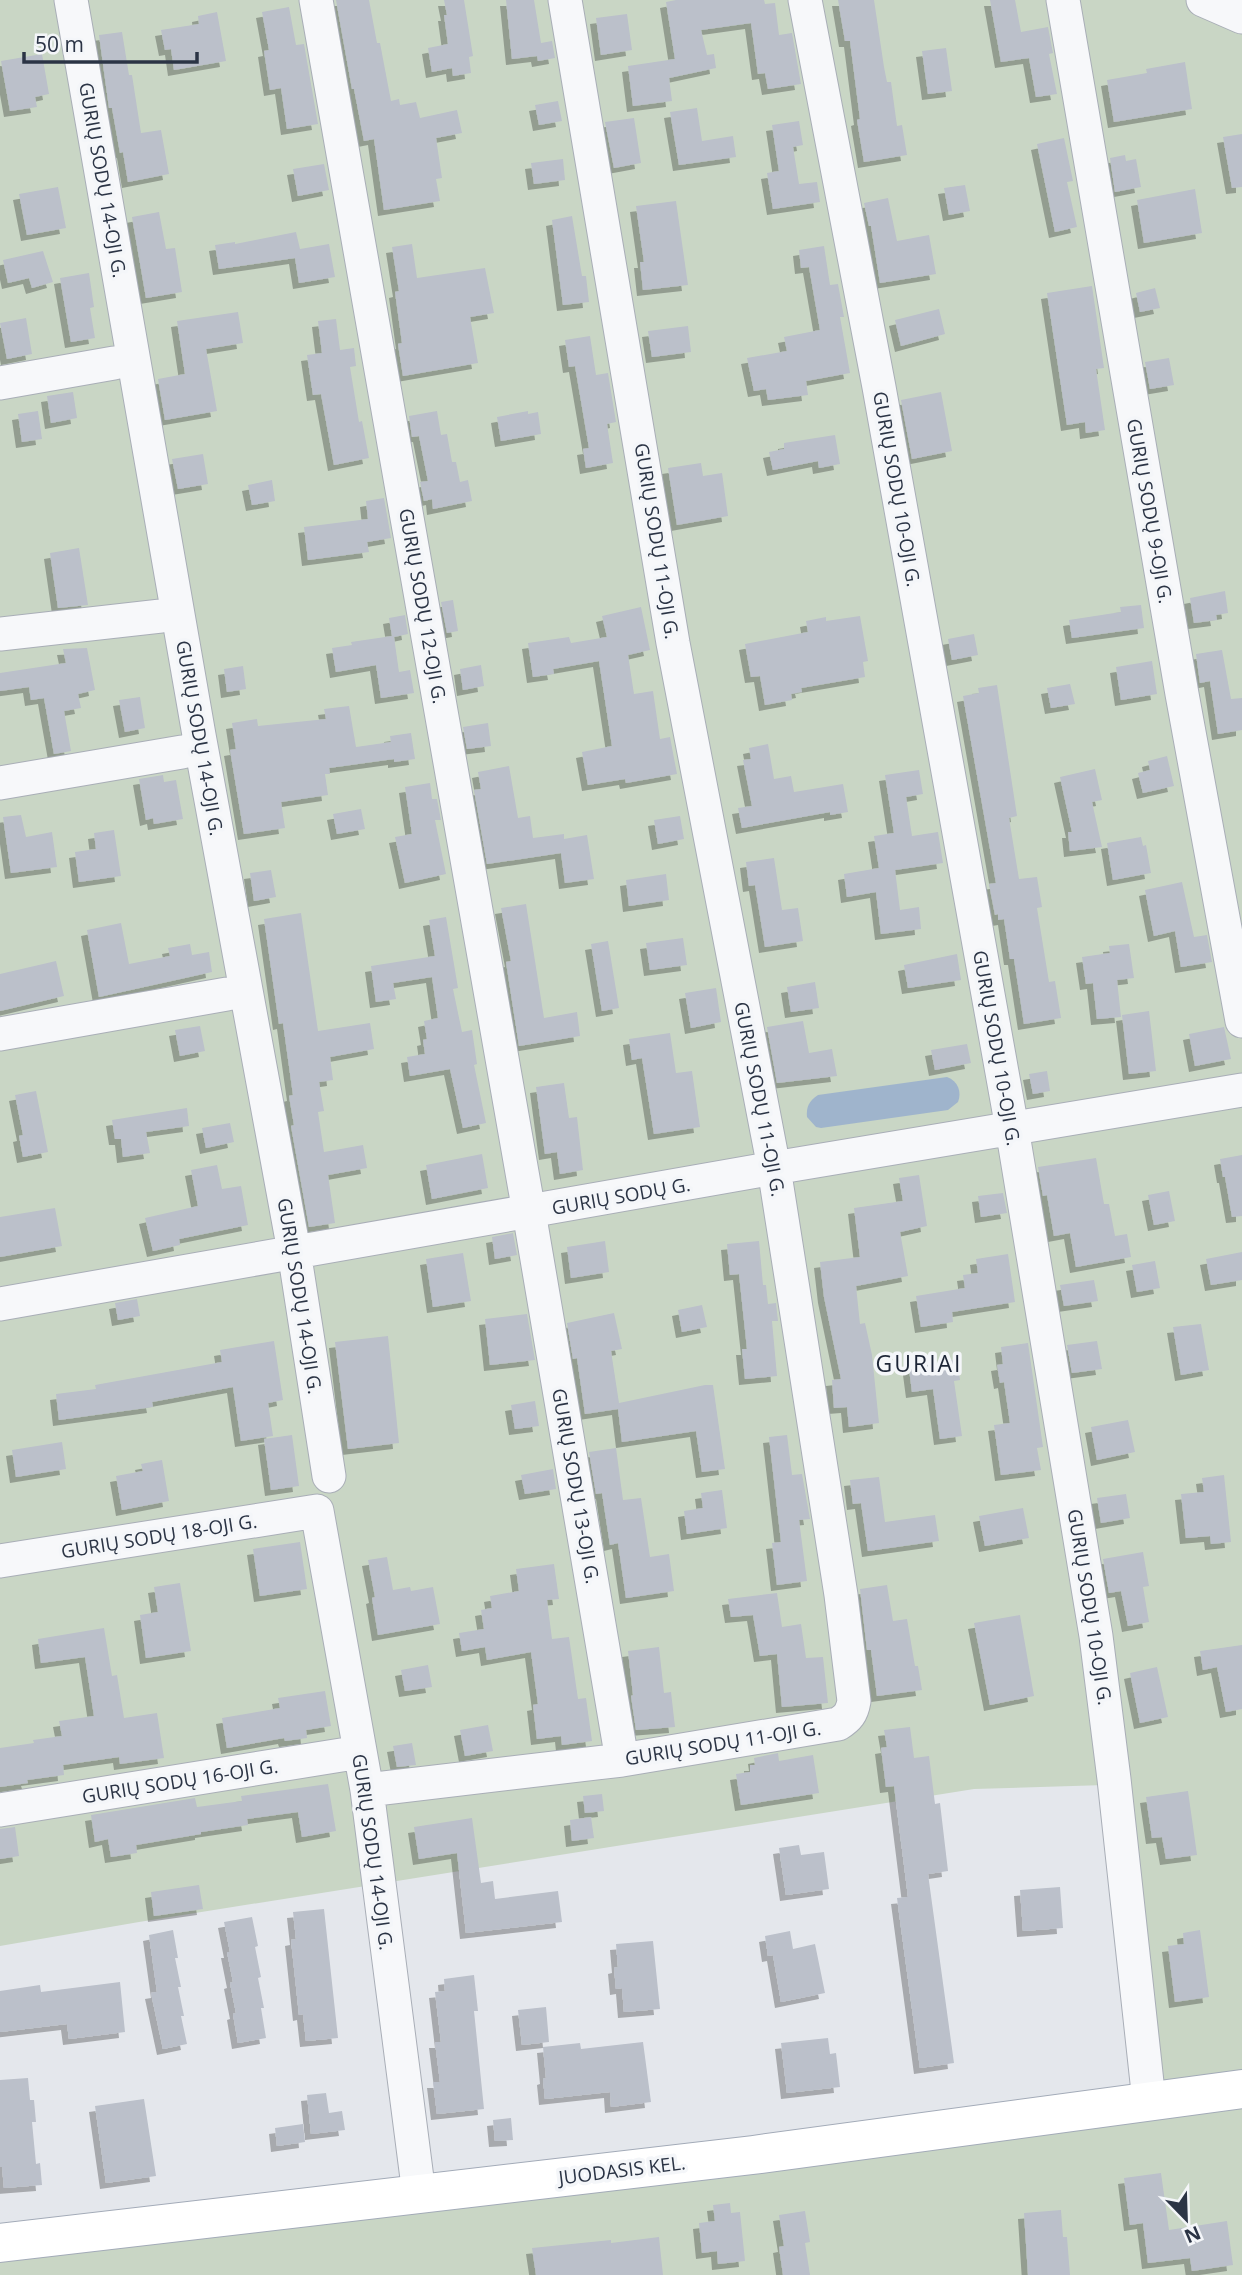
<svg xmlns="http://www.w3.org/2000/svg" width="1242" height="2275" viewBox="0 0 1242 2275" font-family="'Open Sans',sans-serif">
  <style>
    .green { fill: #c9d6c5 }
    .water { fill: #9fb4cc }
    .building { fill: #bbc0ca; filter: url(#shadow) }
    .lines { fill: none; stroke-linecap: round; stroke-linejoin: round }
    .minor-casing { stroke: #a9aeb7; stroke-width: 35 }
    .major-casing { stroke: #a3abb8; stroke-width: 40 }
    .minor { stroke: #f7f8fa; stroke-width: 33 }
    .major { stroke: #fff; stroke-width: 38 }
    .labels { text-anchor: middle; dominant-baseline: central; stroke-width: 7; stroke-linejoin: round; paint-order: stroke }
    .street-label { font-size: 19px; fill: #2b3445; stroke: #f4f6f9 }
    .quarter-label { font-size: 23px; letter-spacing: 2px; fill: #1d2536; stroke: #f4f6f9 }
  </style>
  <defs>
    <filter id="shadow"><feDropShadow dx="-6" dy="6" stdDeviation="0" flood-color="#0004"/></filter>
  </defs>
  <rect width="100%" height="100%" fill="#e4e7ec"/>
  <path class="green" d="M0,0H1242V2073L1138,2087L1105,1785L974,1789L139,1922L0,1946Z
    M1242,2100V2275H0V2257Z"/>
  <path class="water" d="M947,1077C958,1081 962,1092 958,1102L948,1110L821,1128L816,1127L807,1117C806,1107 809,1101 818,1095Z"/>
  <path class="building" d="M336,0H369L377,43H380L391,101L399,99L400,105L416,102L420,118L457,110L462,133L436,138L442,178L436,179L440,201L384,210L374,139L364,141L354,89H352Z
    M444,0H464L473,56L469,57L471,73L453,76L452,68L432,72L428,48L448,44L444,15H447Z
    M506,0H534L541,43L552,41L555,58L538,61L537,56L512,59Z
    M676,0H764L765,4L775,3L779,35L792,33L801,84L768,89L765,73L758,74L751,23L701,30L707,55L714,54L716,68L669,78L672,101L633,106L628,66L675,59L666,2Z
    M838,0H874L884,67L887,82H891L897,126L902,125L907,155L864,162L857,120L860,119L850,41H845Z
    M990,0H1015L1021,32L1048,27L1053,53L1049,54L1057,94L1036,97L1029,58L1001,62Z
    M289,7L296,45L304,44L318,124L287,129L281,88L270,90L264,51L269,50L262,12Z
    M217,12L226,61L174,70L171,49L165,50L161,30L199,24L198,16Z
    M627,14L632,50L601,55L596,18Z
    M122,32L129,75H132L141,133L161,130L169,174L128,182L123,152L120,153L112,108H109L99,35Z
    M946,48L952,91L928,94L922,51Z
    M42,54L49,94L35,97L37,107L10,111L1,61Z
    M1185,62L1192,109L1114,122L1107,80L1147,73L1146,69Z
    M558,101L562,121L539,125L535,105Z
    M697,108L702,141L733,136L736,157L679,165L670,112Z
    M634,118L641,163L614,168L605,122Z
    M799,121L803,145L793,147L799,184L817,182L820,202L773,209L767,173L779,171L772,125Z
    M1242,134V187L1232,188L1223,137Z
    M1064,138L1073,181L1067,182L1077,227L1055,232L1037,144Z
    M1125,155L1126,161L1136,159L1141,187L1115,192L1110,158Z
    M563,159L565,180L534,184L531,163Z
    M324,164L329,190L298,196L293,169Z
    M965,185L970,211L949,215L944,188Z
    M58,187L66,228L27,235L19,194Z
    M1195,189L1202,233L1144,243L1137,200Z
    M888,198L897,241L929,235L936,274L880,283L871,226H869L864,203Z
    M676,201L688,285L643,290L640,262H644L636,206Z
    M159,212L166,249L175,248L182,292L146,298L132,217Z
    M572,216L582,276H586L589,302L563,305L552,220Z
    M296,232L300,249L329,244L335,277L299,283L295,258L219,269L215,245L235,242V244Z
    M412,244L417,278L485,268L494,313L470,317L478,363L403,376L398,344L402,343L395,292L399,291L392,247Z
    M824,246L830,285L838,284L844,317H840L850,373L806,381L808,395L768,400L766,389L754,391L747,358L787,351L784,337L820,330L809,267L801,268L799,250Z
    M43,251L53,282L32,288L29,278L8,283L3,260Z
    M89,273L94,307L90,308L95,338L71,342L60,278Z
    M1092,286L1104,368L1096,369L1105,430L1086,433L1085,422L1067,425L1047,293Z
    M1155,288L1160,308L1140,312L1136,293Z
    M939,309L945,334L901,346L895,320Z
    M238,312L243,343L206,349L217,411L165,420L158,379L185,374L177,321Z
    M26,318L32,354L7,359L0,323Z
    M336,319L340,350L354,348L356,366L350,367L359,422L362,421L369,458L334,465L321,394L313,395L307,355L322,353L318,321Z
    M688,326L691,352L652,357L648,331Z
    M590,336L596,375L608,373L616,422L607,424L613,463L586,468L583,449L589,448L575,366L569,367L565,340Z
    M1169,358L1174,385L1150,389L1145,362Z
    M73,392L77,418L51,423L47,396Z
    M941,392L952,451L912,459L901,400Z
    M38,411L42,439L22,442L18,414Z
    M437,411L441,435L447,434L452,462H456L460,482L468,480L472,501L433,509L432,499L424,501L420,482L428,481L419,436L412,437L409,416Z
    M528,411V414L538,412L541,434L501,441L497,417Z
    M835,435L840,464L819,468L818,461L773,470L769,452L784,449V443Z
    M203,454L208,484L178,489L172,459Z
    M701,463L703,476L722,473L728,516L677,525L668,468Z
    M272,480L275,501L252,505L248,485Z
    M384,498L391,538L367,542L369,552L308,560L304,527L368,519L366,501Z
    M79,548L88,605L58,608L50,553Z
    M1225,591L1228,613L1216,615L1217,620L1194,623L1190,598Z
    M453,600L458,631L447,633L441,602Z
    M1141,605L1144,628L1072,638L1069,620L1121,612L1120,607Z
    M641,607L650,650L628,655L634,694L653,691L660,739L670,737L677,774L626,783L625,779L588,785L582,752L612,746L599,661L553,669L554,674L533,677L528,643L569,637L571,643L607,637L602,616Z
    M405,615L408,634L394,637L399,672L410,670L414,693L381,698L376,665L336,672L332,648L352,645L351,642L392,636L389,618Z
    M860,616L868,661L863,662L865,677L801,688L802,692L791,694L792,700L765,705L760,676L751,677L745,644L808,632L806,621L826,617V621Z
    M974,634L978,655L952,660L948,639Z
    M87,648L95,690L78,694L81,708L64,711L71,751L54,754L44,698L31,700L29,687L0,691V673L66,663L63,649Z
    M1222,650L1231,699L1242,698V730L1218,734L1210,681L1200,683L1196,654Z
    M1152,661L1157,694L1121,700L1116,667Z
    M481,665L484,686L463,690L460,669Z
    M243,666L246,689L227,692L224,669Z
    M1070,684L1075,704L1051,708L1047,688Z
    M997,685L1017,816L1009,818L1019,879L1037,877L1042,907L1037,908L1049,982L1055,981L1061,1018L1024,1024L1014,959H1010L1004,919L998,920V914L995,915L989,884L996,883L963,696L979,693L978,688Z
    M140,697L145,728L125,732L119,700Z
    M349,706L356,747L391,742L390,736L411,733L415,759L394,762V759L329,768L330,774H325L328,795L281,802L285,828L244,834L230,750L236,749L232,723L257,719L258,726L326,719L324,709Z
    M488,723L491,746L467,749L463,727Z
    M768,744L774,779L791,776L794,792L843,784L848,812L830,815V812L742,828L738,808L752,806L743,760L751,759L749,748Z
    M1167,756L1174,786L1143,793L1138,773L1150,770L1148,761Z
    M509,766L518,818L530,816L533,838L564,834V839L587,835L594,879L565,883L561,853L487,864L474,790L481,789L478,772Z
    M1095,769L1102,800L1092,802L1102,847L1070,851L1068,832H1072L1060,777Z
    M919,770L923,794L906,797L912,836L938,832L943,863L895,870L900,910L919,907L921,929L881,934L876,892L847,897L844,874L879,868L874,836L894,833L885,775Z
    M163,775L164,782L176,780L183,819L154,824L153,818L146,820L139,779Z
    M430,783L432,799H437L441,820H435L446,874L405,883L395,837L412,834L405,787Z
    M361,809L365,829L337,834L333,814Z
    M21,815L26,837L52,832L57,867L11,873L3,817Z
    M680,816L684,839L658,844L654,820Z
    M114,830L121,876L79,882L75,852L96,849L94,833Z
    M1141,837L1143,846L1146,845L1151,873L1113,880L1107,843Z
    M774,858L782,910L798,908L803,941L765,947L755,885L749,886L746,862Z
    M271,870L276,897L254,901L250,873Z
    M666,874L669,900L629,906L626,880Z
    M1182,882L1194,937L1207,935L1212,962L1181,967L1175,931L1154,936L1145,890Z
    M526,904L544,1018L577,1012L580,1036L519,1046L506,962L511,961L501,908Z
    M301,913L318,1031L370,1023L374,1049L330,1057L333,1080L319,1082L324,1111L318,1112L324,1152L363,1145L367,1168L328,1175L335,1223L309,1227L291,1126L294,1125L289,1096L293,1095L283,1023L279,1024L264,919Z
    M446,917L458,988L453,989L462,1032L472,1030L477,1064L474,1065L486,1123L463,1128L450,1069L410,1076L407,1057L425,1054L423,1040L427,1039L424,1021L438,1018L432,977L393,983L396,999L376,1002L371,966L435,956L429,920Z
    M121,923L129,964L170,956L168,948L190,944L192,955L209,952L212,972L99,997L87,930Z
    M683,938L687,965L650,970L646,943Z
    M608,941L619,1008L602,1011L591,944Z
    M1129,944L1134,978L1117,980L1121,1017L1097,1019L1093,983L1086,984L1082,957L1110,953L1109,946Z
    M957,954L961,980L908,988L904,965Z
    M56,961L64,996L0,1011V974Z
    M815,982L819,1008L791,1012L787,987Z
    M716,988L721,1022L691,1028L685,993Z
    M1149,1011L1156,1071L1129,1074L1122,1015Z
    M803,1021L809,1053L832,1049L837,1076L777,1083L767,1027Z
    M200,1026L205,1051L180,1056L175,1030Z
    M1224,1027L1231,1059L1195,1066L1189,1034Z
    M670,1033L676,1073L692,1071L700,1127L654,1134L642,1058L632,1060L629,1039Z
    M967,1044L971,1063L935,1070L931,1050Z
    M1047,1071L1050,1091L1033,1094L1029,1074Z
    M564,1083L569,1118L577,1117L583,1170L560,1174L557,1152L545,1154L536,1087Z
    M36,1091L48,1152L23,1157L19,1136L23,1135L15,1095Z
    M187,1108L189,1126L146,1132L150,1153L123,1157L121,1139H115L112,1120Z
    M230,1123L234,1142L206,1148L202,1128Z
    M482,1154L488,1188L432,1199L426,1165Z
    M1242,1155V1216L1232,1217L1225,1177H1223L1220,1159Z
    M1096,1158L1104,1204H1109L1115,1236L1127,1234L1131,1257L1076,1267L1070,1233L1054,1236L1047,1195L1043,1196L1038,1167Z
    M217,1165L222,1189L241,1186L248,1225L179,1239L180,1245L153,1251L145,1218L198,1206L191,1170Z
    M919,1175L927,1226L900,1232L908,1276L856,1286L860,1324L865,1323L872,1355L879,1423L849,1427L847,1407L834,1408L832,1380L841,1379L824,1297L820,1262L860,1257L854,1208L903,1201L899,1178Z
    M1169,1191L1175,1221L1154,1225L1148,1195Z
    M1003,1193L1007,1213L981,1217L978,1196Z
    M55,1208L62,1246L0,1257V1217Z
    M513,1233L517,1255L495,1259L492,1237Z
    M605,1241L609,1272L571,1278L567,1247Z
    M759,1241L763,1285H766L768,1304L776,1303L778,1321H772L777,1376L745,1379L742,1349H747L739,1274L730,1275L727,1244Z
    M1242,1252V1280L1211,1285L1206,1259Z
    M463,1253L471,1301L433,1307L426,1259Z
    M1008,1254L1015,1302L952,1312L953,1322L921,1327L916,1296L965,1288L963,1275L978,1273L976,1259Z
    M1155,1261L1160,1288L1137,1292L1132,1265Z
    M1094,1280L1098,1301L1064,1306L1060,1285Z
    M137,1299L140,1316L118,1320L115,1303Z
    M702,1305L707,1327L682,1332L678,1310Z
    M614,1313L622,1349L611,1351L619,1403L705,1385H713L725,1469L702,1472L696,1431L622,1442L618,1409L585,1414L577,1358L573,1359L567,1323Z
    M527,1314L535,1360L490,1365L485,1319Z
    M1201,1324L1209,1370L1181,1375L1173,1327Z
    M388,1336L399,1443L348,1449L335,1342Z
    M274,1341L283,1400L268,1403L273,1436L241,1441L233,1387L152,1402L153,1407L59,1420L56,1394L96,1389L95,1385L222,1362L220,1350Z
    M1097,1341L1102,1369L1072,1373L1067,1345Z
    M1028,1343L1043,1447L1037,1448L1041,1470L1001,1475L994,1425L1010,1423L1004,1382L1000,1383L997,1365L1003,1364L1001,1347Z
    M957,1359L960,1380L954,1381L962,1436L940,1439L933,1389L912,1392L909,1369Z
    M535,1401L539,1426L515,1429L511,1405Z
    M1128,1420L1135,1452L1097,1460L1091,1427Z
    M292,1435L299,1486L271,1490L264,1439Z
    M787,1435L792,1475L802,1474L810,1519L799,1520L807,1581L777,1585L772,1543L781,1542L769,1437Z
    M62,1442L66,1469L16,1477L12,1450Z
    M616,1448L623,1500L641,1498L650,1557L669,1554L674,1591L626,1598L618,1543L610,1545L602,1493L596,1494L589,1452Z
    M162,1460L169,1501L122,1510L116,1476L143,1471L141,1464Z
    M553,1469L556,1489L525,1494L521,1475Z
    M1224,1475L1231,1542L1211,1544L1210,1536L1186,1538L1181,1494L1204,1492L1202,1478Z
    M879,1477L885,1522L935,1515L939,1541L868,1551L861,1503L853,1504L850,1480Z
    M722,1490L727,1528L687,1534L684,1511L703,1508L701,1493Z
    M1126,1494L1130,1518L1101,1523L1097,1498Z
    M1023,1508L1029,1538L985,1546L979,1516Z
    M300,1542L307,1589L260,1596L253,1549Z
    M1143,1552L1149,1586L1143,1587L1149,1622L1128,1626L1121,1591L1109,1593L1103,1559Z
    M387,1557L393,1590L410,1587L411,1591L433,1587L440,1624L378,1635L372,1598L375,1597L368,1560Z
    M554,1564L559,1599L547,1600L552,1639L569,1637L578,1699L586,1698L592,1741L562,1745L561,1736L537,1739L533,1705L538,1704L531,1652L487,1660L485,1647L462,1651L459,1633L484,1629L481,1610L492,1608L490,1596L519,1591L516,1569Z
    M180,1583L191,1651L146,1658L140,1615L158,1612L154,1587Z
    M887,1585L893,1621L907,1619L915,1666H918L922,1690L877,1696L871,1650H867L860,1589Z
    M777,1593L782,1627L801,1624L806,1658L823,1657L828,1703L782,1707L777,1654L760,1656L753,1615L731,1617L728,1599Z
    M1020,1615L1034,1696L990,1705L974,1623Z
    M104,1628L112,1676L117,1675L124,1718L157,1713L164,1758L120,1764L119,1757L63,1765L64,1775L27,1780L28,1783L0,1787V1748L34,1743L33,1740L62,1736L59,1721L94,1716L85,1657L41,1663L38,1639Z
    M1242,1645V1709L1226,1712L1217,1667L1203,1670L1200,1651Z
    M659,1647L664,1693L671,1692L675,1727L636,1730L631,1696L633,1695L628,1651Z
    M428,1665L432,1687L405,1691L401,1670Z
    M1157,1667L1168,1717L1140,1723L1130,1673Z
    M325,1691L331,1726L306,1730L307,1738L285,1741L284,1738L227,1748L222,1718L280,1708L278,1698Z
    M488,1725L493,1751L465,1756L460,1730Z
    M910,1727L914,1758L929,1756L935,1804L940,1803L948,1871L928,1874L954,2063L920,2068L897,1898L908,1897L894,1786L886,1787L881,1748L887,1747L884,1730Z
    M412,1743L416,1765L397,1767L393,1746Z
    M778,1753L779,1761L813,1755L819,1793L741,1805L736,1774L750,1772V1765H755L754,1758Z
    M328,1784L336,1831L302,1837L298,1812L247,1819L248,1825L201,1832V1834L136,1845L137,1853L111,1857L108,1839L95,1842L91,1815L195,1798L197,1807L242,1801L241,1796Z
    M1188,1791L1197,1855L1166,1859L1162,1837L1152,1838L1146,1797Z
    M602,1794L604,1811L585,1813L583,1796Z
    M591,1817L594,1838L572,1841L570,1820Z
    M472,1818L481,1883L493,1881L495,1899L558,1891L562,1922L466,1933L457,1853L419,1859L414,1827Z
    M15,1827L19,1856L0,1859V1829Z
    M799,1845L801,1855L824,1852L829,1889L786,1895L779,1848Z
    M199,1885L203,1909L154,1916L151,1892Z
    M1060,1887L1063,1928L1023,1931L1020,1890Z
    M324,1909L338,2038L306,2041L303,2014L299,2015L294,1968L291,1940L296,1939L293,1912Z
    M252,1917L258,1946L255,1947L261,1977L258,1978L264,2008H261L266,2038L238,2043L233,2014L236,2013L230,1983L233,1982L227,1952H230L224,1922Z
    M173,1930L178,1958H175L181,1987H178L184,2016H181L187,2044L163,2049L151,1993L157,1992L149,1935Z
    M1200,1930L1209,1997L1175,2002L1168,1946L1184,1944L1183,1933Z
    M790,1931L793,1949L815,1944L825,1993L781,2002L773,1955L768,1956L765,1936Z
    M653,1941L660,2009L624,2012L622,1988L616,1989L614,1968L618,1967L616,1944Z
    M474,1975L478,2011H474L484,2109L437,2114L433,2082H440L435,2042H441L435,1992L445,1991L444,1979Z
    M120,1982L125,2032L69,2039L67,2024L0,2032V1991L40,1985L41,1992Z
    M546,2007L549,2042L522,2045L518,2010Z
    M828,2038L830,2054L836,2053L840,2087L787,2093L781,2043Z
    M643,2042L651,2102L611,2107L610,2092L545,2099L543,2079L546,2078L543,2047L580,2043L581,2049Z
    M28,2078L30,2100H34L36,2122H32L36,2164L40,2163L42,2185L4,2188L2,2167H0V2080Z
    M326,2093L329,2113L342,2111L345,2130L311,2134L307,2095Z
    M144,2099L156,2176L106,2183L95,2106Z
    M511,2118L513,2140L495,2141L493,2120Z
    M303,2124L305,2142L277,2146L275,2128Z
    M1161,2173L1169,2230L1227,2221L1233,2265L1192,2271L1190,2258L1148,2263L1143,2223L1130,2225L1124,2178Z
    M730,2203L731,2213L740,2212L745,2261L718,2264L717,2251L702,2253L699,2223L715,2221L713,2205Z
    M1061,2210L1063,2237H1067L1070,2275H1028L1024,2213Z
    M805,2211L810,2242L805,2243L810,2275H783L779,2247L784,2246L779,2215Z
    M659,2237L663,2275H536L532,2248L611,2240V2243Z"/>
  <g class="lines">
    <defs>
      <path id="minor" d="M71,0L199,735L294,1251L329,1476
        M316,0L529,1212L622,1760
        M805,0L879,387L1012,1128L1096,1636L1114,1779L1149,2101
        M1063,0L1182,694L1242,1021
        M1203,0L1242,17
        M0,383L114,363
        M0,634L161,616
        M0,783L182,752
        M0,1034L227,994
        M0,1304L774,1168L1242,1090
        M0,1561L317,1511L367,1790L419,2194
        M367,1790L622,1760L838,1724C848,1718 852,1713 854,1701L841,1595L774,1168L673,643L565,0
        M0,1810L360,1752"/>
      <path id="major" d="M0,2243L753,2155L1242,2089"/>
    </defs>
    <use href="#minor" class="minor-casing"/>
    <use href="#major" class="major-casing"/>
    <use href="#minor" class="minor"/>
    <use href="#major" class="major"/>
  </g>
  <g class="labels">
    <g class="street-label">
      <text transform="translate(103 180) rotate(80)">GURIŲ SODŲ 14-OJI G.</text>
      <text transform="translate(897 489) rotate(80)">GURIŲ SODŲ 10-OJI G.</text>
      <text transform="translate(1150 511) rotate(80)">GURIŲ SODŲ 9-OJI G.</text>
      <text transform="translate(657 541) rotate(81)">GURIŲ SODŲ 11-OJI G.</text>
      <text transform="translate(423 606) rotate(80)">GURIŲ SODŲ 12-OJI G.</text>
      <text transform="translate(200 738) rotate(80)">GURIŲ SODŲ 14-OJI G.</text>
      <text transform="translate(997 1048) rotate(80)">GURIŲ SODŲ 10-OJI G.</text>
      <text transform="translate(760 1099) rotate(79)">GURIŲ SODŲ 11-OJI G.</text>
      <text transform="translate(621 1196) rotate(-10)">GURIŲ SODŲ G.</text>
      <text transform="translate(300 1296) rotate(81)">GURIŲ SODŲ 14-OJI G.</text>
      <text transform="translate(576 1486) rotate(80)">GURIŲ SODŲ 13-OJI G.</text>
      <text transform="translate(159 1536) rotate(-9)">GURIŲ SODŲ 18-OJI G.</text>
      <text transform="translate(1090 1607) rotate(81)">GURIŲ SODŲ 10-OJI G.</text>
      <text transform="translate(723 1743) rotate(-9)">GURIŲ SODŲ 11-OJI G.</text>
      <text transform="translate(180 1781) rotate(-9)">GURIŲ SODŲ 16-OJI G.</text>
      <text transform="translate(373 1852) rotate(82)">GURIŲ SODŲ 14-OJI G.</text>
      <text transform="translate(622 2170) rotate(-7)">JUODASIS KEL.</text>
    </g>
    <g class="quarter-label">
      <text x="919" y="1363">GURIAI</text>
    </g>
  </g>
  <g transform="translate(1186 2219) rotate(157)" stroke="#f4f6f9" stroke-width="5" paint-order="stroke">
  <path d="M0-5L12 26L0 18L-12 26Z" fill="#2b3445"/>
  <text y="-10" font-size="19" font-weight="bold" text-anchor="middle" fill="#2b3445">N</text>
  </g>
  <path d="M24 52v10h173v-10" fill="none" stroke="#2b3445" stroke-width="3.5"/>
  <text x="35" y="52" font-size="21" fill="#2b3445" stroke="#f4f6f9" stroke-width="5" paint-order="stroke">50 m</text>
</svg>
